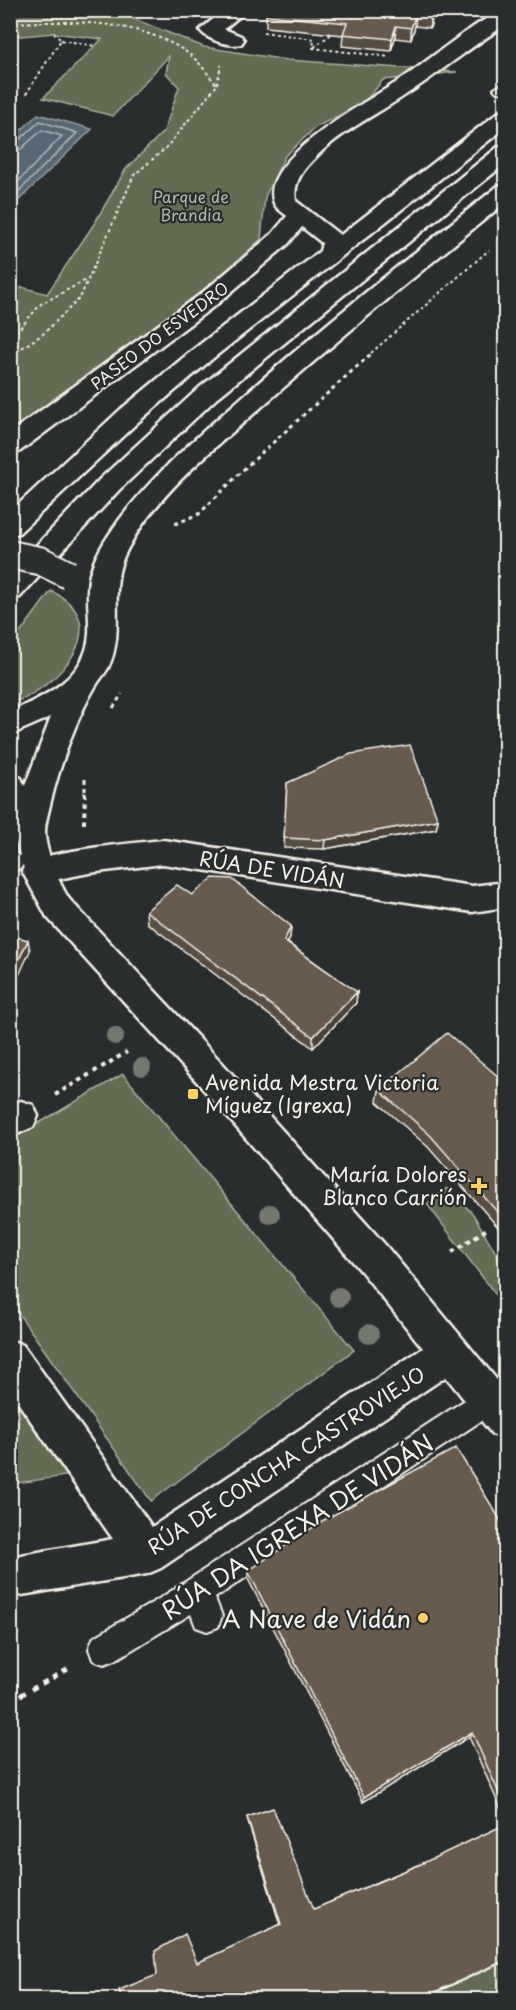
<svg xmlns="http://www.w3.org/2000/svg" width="516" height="2010" viewBox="0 0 516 2010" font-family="'Playpen Sans',sans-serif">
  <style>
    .green { fill: #646c52; stroke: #acae9d; stroke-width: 1.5 }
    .water { fill: #576874; stroke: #969fa2; stroke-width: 1.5 }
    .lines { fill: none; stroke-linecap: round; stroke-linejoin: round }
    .shore { stroke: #b5baba; stroke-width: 1.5 }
    .lane-casing { stroke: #f4f1e8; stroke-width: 4 }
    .street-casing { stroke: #f4f1e8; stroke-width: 5 }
    .primary-casing { stroke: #f4f1e8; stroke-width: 5 }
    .path-far3 { stroke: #f4f1e8; stroke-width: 2; stroke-dasharray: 3 3; stroke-linecap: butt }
    .path-far2 { stroke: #f4f1e8; stroke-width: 3; stroke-dasharray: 4 4; stroke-linecap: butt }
    .path-far1 { stroke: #f4f1e8; stroke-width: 4; stroke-dasharray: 4.5 4.5; stroke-linecap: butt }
    .path { stroke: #f4f1e8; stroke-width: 4.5; stroke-dasharray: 6 6; stroke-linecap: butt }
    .lane { fill: #2a2d2e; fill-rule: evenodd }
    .street { fill: #2a2d2e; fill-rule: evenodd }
    .primary { fill: #2a2d2e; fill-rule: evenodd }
    .primary-bridge-casing { stroke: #f4f1e8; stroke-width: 31; stroke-linecap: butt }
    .primary-bridge { stroke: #2a2d2e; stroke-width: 27 }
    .tree { fill: #75786f }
    .wall { fill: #594d43; stroke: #f4f1e8; stroke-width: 1.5 }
    .shaded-wall { fill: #483f37; stroke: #f4f1e8; stroke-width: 1.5 }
    .building { fill: #675a4e; stroke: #f4f1e8; stroke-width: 1.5 }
    .poi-dot { fill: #ffd166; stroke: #2a2d2e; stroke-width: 2 }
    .labels { text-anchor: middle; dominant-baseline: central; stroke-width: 4.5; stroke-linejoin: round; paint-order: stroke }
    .far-park-label { font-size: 16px; fill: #b3b5a4; stroke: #2a2d2e }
    .far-street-label { font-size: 16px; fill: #f4f1e8; stroke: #2a2d2e }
    .street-label { font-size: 20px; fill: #f4f1e8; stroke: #2a2d2e }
    .poi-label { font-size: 20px; fill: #f4f1e8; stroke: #2a2d2e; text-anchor: start }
    .near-street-label { font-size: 24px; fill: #f4f1e8; stroke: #2a2d2e }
    .near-poi-label { font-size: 24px; fill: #f4f1e8; stroke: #2a2d2e; text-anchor: end }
  </style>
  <rect width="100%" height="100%" fill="#2a2d2e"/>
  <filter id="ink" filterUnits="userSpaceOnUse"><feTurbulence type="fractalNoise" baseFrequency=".0167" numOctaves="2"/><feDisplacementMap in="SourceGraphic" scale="12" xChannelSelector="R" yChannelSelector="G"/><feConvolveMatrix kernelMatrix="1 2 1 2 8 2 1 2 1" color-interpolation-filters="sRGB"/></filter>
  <g filter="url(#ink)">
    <path class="green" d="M11,11H114L204,47L287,60L457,72L383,80L365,102L316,127L285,156L265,197L261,239L197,299L11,430V297L22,287L47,294L94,224L126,169L164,131L179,87L166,73L169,56L113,116L43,98L102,39L54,33L11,37Z
      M51,591C118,623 58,689 11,703V645Z
      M123,1074L354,1350L151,1501L11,1303L10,1140Z
      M447,1188L473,1214L505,1268V1301L502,1303L427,1204Z
      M11,1386L72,1475L11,1484Z
      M505,1961V1999H419Z"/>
    <path class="water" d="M38,114L92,129L18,201L11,199V140Z"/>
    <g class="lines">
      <path class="shore" d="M10,144L16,143L40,121L77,133L17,193H10
        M10,152L21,149L42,130L62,136L15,185L10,186"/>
      <defs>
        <path id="lane" d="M506,82V93L497,92L494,89Z
          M13,853L21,856L24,862L21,868L10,872V854Z
          M489,1387L499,1391L503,1400L499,1409L215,1598L222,1616L218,1627L207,1631L196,1627L191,1614L115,1660L104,1664L93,1660L89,1649L93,1638L162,1597L479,1391Z"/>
        <path id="street" d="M224,10H247L224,29L241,36L244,40L241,44C230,47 207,40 200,30Z
          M506,10V25C471,46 441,72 407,94C376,115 339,132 313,160C301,172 293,184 296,201L340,235L345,245L339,256L331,258L323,256L320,251L322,243L302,227L288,244L217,304L19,452L10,454V433L201,294L272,234L287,216C283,212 276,209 274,203C256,158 377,97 406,76C428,61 483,15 506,10Z
          M163,840L472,886L506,882V907L472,912L163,864L89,873L38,883L27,880L22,871L27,862C70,848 118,845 163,840Z
          M21,1101L33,1105L38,1116L33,1127L10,1137V1105Z
          M450,1334L463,1339L469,1352L463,1365L161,1568L147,1574L10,1597V1557L113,1539L10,1391V1340L23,1345L152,1527L437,1339Z"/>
        <path id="primary" d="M506,110V127L212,359L138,422L19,533L10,536V512L120,410L194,349L499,112Z
          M506,146V163L217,398L119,490L20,597L10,599V573L101,478L199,388L498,147Z
          M506,185V202C422,270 340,338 259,409C212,451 157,493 127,550C106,588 127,630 108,668C104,675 99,680 95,687C75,721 61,762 51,801C49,810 45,822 45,832C45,851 59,883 69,899L222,1063L387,1247L506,1391V1439L492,1434L361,1271L198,1083L47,917L28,882L10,822V775L21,778L25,786L51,717L10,735V712C46,696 87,677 89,633C90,615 86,597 89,579C93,557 107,537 120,519C157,470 203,432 249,391C330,320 414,253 498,186Z"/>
      </defs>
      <use href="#lane" class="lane-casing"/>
      <use href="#street" class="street-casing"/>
      <use href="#primary" class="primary-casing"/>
      <path class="path-far3" d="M10,23C69,21 139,18 189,54C200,62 208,75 217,85L166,148L134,175L80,298L43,334L14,353
        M263,32L314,39L313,48L390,57
        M61,40L95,46
        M314,47L334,32
        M217,84L221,65
        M26,94L61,40L54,33
        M10,334L20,328L41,304L88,279
        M371,353L489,250"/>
      <path class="path-far2" d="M10,356L17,352
        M175,524L199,514L245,468L373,352
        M113,708L122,694
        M85,791V775"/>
      <path class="path-far1" d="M84,824L85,789
        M55,1095L127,1052
        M452,1252L487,1229"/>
      <path class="path" d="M10,1701L72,1667"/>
      <use href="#lane" class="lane"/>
      <use href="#street" class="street"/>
      <use href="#primary" class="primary"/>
      <defs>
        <path id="primary-bridge" d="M12,555L41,561L69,575"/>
      </defs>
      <use href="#primary-bridge" class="primary-bridge-casing"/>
      <use href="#primary-bridge" class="primary-bridge"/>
    </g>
    <g class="tree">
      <circle cx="115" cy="1036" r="9"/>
      <circle cx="142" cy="1067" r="9"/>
      <circle cx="270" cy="1214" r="10"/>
      <circle cx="339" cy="1297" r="10"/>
      <circle cx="369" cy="1334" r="10"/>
    </g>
    <path class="wall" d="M268,10H448L446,16L433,15L430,28L415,26L411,40L395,38L391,51L342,46L343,35L266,27V15Z
      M287,783L438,820L436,829L324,849L284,848Z
      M192,895L291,926L290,937L288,943L357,992L356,1003L313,1048L147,923L146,911Z
      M506,1083V1242L497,1226L428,1147L377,1102L379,1090Z
      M506,1529V1821L469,1737L363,1802L248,1579V1571Z
      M247,1817L314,1909L421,1864L506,1961L197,1963L280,1925L248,1822Z"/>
    <path class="shaded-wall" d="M432,10H434L433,15L430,28V16Z
      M416,14L415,26L411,40V28Z
      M396,26L395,38L391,51L392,39Z
      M438,820L436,829L324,849L325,840Z
      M291,926L290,937L284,952V941Z
      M28,940L30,951L10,995V979Z
      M357,992L356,1003L313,1048V1037Z
      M472,1732L469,1737L363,1802L364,1797Z
      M506,1960V1961L419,2000H417Z"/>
    <path class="building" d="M268,10H432L430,16L416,14L411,28L396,26L392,39L343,34L347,23L266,15Z
      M410,745L438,820L325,840L284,838L287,783L351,754Z
      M213,878L232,879L291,926L284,941L357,992L313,1037L146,911L177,885L192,895Z
      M10,935L28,940L10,979Z
      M447,1033L506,1083V1225L500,1215L430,1135L379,1090Z
      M456,1448L506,1529V1809L472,1732L364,1797L248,1571L324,1520Z
      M273,1808L314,1909L421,1864L506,1824V1960L417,2000H122L119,1990L157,1975L155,1951L185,1934L197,1963L281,1924L247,1817Z"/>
  </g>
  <g class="poi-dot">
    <rect x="187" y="1088" width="12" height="12" rx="3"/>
    <path d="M476 1177h6v6h6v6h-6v6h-6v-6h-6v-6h6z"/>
    <circle cx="423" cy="1618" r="6"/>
  </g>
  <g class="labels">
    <g class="far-park-label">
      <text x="191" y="196">Parque de<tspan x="191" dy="18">Brandia</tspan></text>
    </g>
    <g class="far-street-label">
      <text transform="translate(159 335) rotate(-37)">PASEO DO ESVEDRO</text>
    </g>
    <g class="street-label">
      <text transform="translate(272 869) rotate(9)">RÚA DE VIDÁN</text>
      <text transform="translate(286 1460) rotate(-33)">RÚA DE CONCHA CASTROVIEJO</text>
    </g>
    <g class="poi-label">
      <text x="205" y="1082">Avenida Mestra Victoria<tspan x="205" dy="23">Míguez (Igrexa)</tspan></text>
      <text x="467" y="1174" text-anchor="end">María Dolores<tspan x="467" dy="23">Blanco Carrión</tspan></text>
    </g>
    <g class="near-street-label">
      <text transform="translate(297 1526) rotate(-33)">RÚA DA IGREXA DE VIDÁN</text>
    </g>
    <g class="near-poi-label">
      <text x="411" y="1618">A Nave de Vidán</text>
    </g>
  </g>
  <rect width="516" height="2010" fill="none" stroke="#2a2d2e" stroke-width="36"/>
  <rect x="18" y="18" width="480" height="1974" fill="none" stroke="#f4f1e8" stroke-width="2" filter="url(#ink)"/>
</svg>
